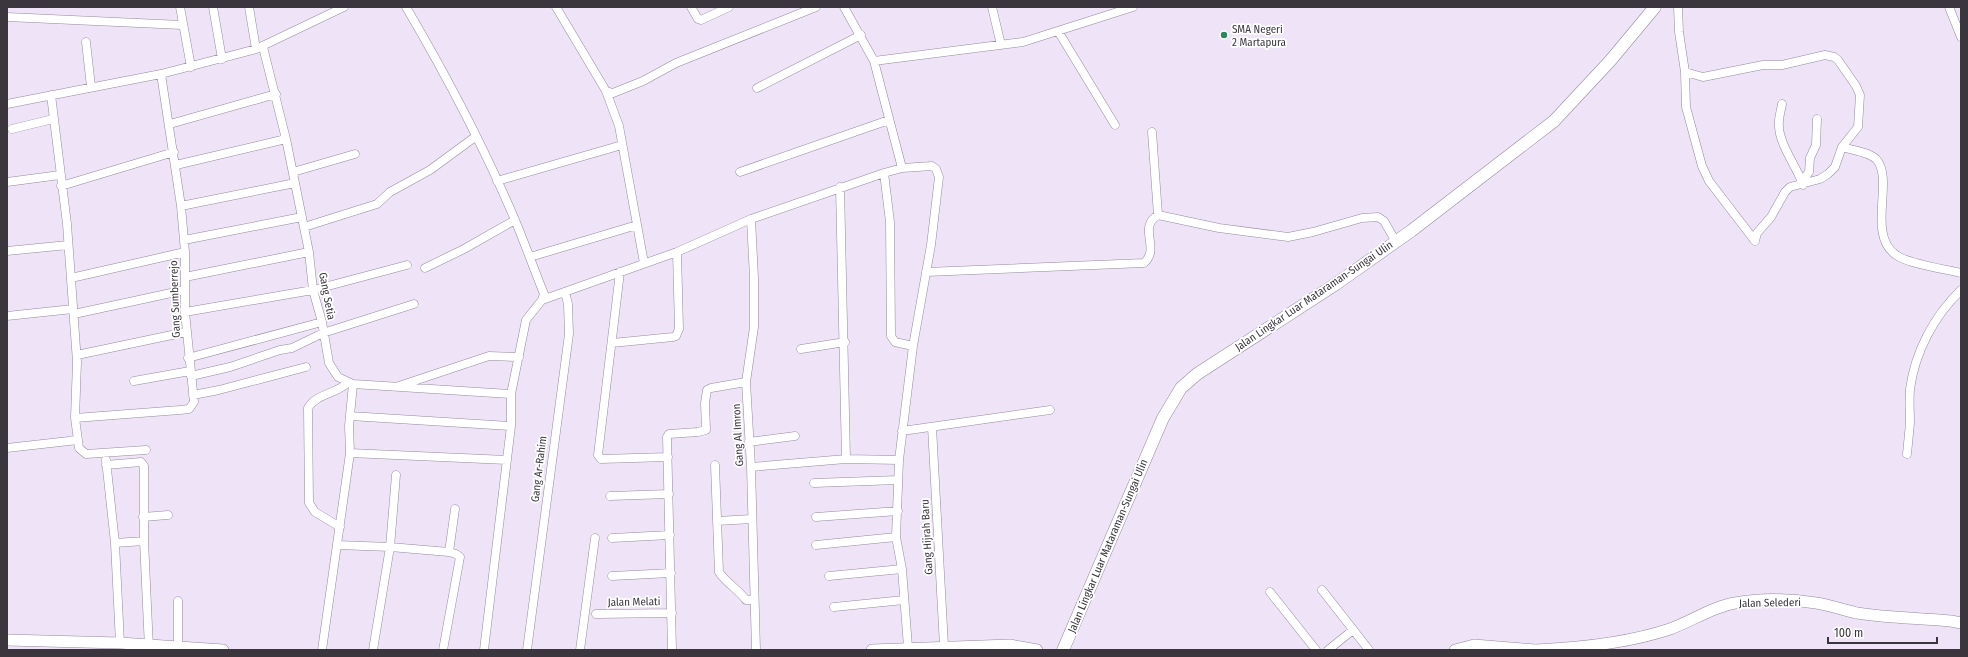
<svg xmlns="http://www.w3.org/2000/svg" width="1968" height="657" viewBox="0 0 1968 657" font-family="'Fira Sans Condensed',sans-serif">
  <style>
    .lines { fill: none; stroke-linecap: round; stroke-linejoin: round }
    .street-casing { stroke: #948a9c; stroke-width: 9 }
    .secondary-casing { stroke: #948a9c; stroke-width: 12 }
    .primary-casing { stroke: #948a9c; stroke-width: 13 }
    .street { stroke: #fff; stroke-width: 8 }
    .secondary { stroke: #fff; stroke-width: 11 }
    .primary { stroke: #fff; stroke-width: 12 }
    .poi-dot { fill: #2b875e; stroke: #fff; stroke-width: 1.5 }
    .labels { text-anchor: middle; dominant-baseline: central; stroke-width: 3.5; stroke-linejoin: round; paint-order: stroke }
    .poi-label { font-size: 11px; fill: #3b363e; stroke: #fff; text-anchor: start }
    .street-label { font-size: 11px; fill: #3b363e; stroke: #fff }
  </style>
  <rect width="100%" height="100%" fill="#eee3f7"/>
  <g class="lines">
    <defs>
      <path id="street" d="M180,7L191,67
        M213,7L222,59
        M249,7L256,49
        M406,7C446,75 484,147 515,220C525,244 534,269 544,294L542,300L526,320L511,394V426L484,650
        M556,7L606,91
        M691,7L698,19L701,20L729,7
        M844,7L874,61L902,168
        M992,7L1001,45
        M1678,7L1679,32L1685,72L1686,107L1702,166L1709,181L1755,241
        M1949,7L1961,37
        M7,17L182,25
        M1058,31L1115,125
        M86,42L91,87
        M263,47L286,139L309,252L313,290L322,322L329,363L338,377L353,384L511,394
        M874,61L1023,42L1133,7
        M1685,72L1703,77L1763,65H1782L1825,55L1834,57L1838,60L1856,86L1860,95L1858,127L1842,147L1835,167L1828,174L1820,179L1790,187L1785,192L1771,217L1757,233L1755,241
        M757,88L861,35
        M51,95L67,224L77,362L75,418L79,448L86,454L146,450
        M7,104L161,74L256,49L344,7
        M1782,104C1781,111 1778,119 1779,126C1779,144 1797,167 1803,185
        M170,124L276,94
        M12,129L53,119
        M1842,147C1852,150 1869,152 1876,159C1895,179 1866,234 1896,255C1908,264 1945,269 1961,273
        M176,165L286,139
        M293,172L355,154
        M740,172L889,120
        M884,173L890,222L891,336L895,342L913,346
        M497,181L622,145
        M1802,181L1809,172L1810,158L1816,145L1817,119
        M7,182L60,175
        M61,186L174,152
        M840,187L846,459
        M181,206L295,183
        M1158,215L1219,228L1288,237L1313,232L1362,218L1378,217L1384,221L1396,242
        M751,219L754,278V327L746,382L751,467L756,650
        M304,227L377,204L390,192L430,170L475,137
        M184,240L302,217
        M7,251L68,245
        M530,257L637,225
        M644,263L619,126L606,91L613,93L643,81L676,63L816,7
        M425,268L464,249L515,220
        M620,272L598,455L601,459L668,457
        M926,272L1144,263C1161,248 1137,228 1158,215L1152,132
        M185,277L309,252
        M71,278L185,252
        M542,300L677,252L751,219L884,173L902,168L932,166L936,169L939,177L931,245L913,346L899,460L896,537L902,569L908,647
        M185,312L313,290L407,265
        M74,314L185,290
        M7,316L73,309
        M612,343L673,337L676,336L679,329L677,252
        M801,349L845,342
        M77,355L186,332
        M188,358L322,322
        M191,376L230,367L280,350L292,348L323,333L414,304
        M134,381L190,371
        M399,386L489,356L519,357
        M193,395L219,390L306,367
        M350,416L511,426
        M75,418L180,410L189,409L194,402L185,312V252L181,206L161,74
        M932,427L944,646
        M902,431L1050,410
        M749,442L795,436
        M7,448L78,440
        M350,453L507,460
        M1907,454C1908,444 1909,433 1910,423C1910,412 1909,400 1910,389C1915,352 1934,316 1961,290
        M106,460L115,543L120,643
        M106,465L141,462L144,466V541L149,648
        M715,465L719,572C726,583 738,589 746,600H754
        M751,467L846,459L899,460
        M814,483L898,480
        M610,496L669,494
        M143,517L168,515
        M816,517L898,511
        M717,521L752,519
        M340,527L315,512L309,503L308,408C316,394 335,394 346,384V381
        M612,538L670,535
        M115,543L144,541
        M337,545L390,547L449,552L456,554L460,557L443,650
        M816,545L896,537
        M449,552L455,509
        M612,576L671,573
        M829,576L902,569
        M1322,590L1369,650
        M1270,592L1316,650
        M178,601V646
        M834,607L904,600
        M596,614L672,613
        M322,650L350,453L349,426L353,384
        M373,650L390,547L396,475
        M527,650L569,334L568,304L565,292
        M580,650L595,538
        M672,650L667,437L669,434L698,432L706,430L705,403L707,390L711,388L746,382
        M1328,650L1353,630"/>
      <path id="secondary" d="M7,640L120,643L223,650
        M872,650L1010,645L1037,650
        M1455,650L1474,645L1535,650
        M1536,650C1581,648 1628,643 1670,629C1692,621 1712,607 1735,603C1761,598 1790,599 1816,603C1830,605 1843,610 1857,613C1888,618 1920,618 1951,621L1961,623"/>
      <path id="primary" d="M1063,650L1163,418L1181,388L1197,374L1336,284L1411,231L1554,121L1610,61L1655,7"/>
    </defs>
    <use href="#street" class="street-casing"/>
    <use href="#secondary" class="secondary-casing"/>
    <use href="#primary" class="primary-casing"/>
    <use href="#street" class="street"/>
    <use href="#secondary" class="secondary"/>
    <use href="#primary" class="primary"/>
  </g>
  <circle class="poi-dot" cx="1224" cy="35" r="4"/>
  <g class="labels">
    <g class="poi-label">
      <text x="1232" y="29">SMA Negeri<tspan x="1232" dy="13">2 Martapura</tspan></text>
    </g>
    <g class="street-label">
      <text transform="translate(327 296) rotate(79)">Gang Setia</text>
      <text transform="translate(1314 296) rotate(-34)">Jalan Lingkar Luar Mataraman-Sungai Ulin</text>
      <text transform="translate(175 299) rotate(-92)">Gang Sumberrejo</text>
      <text transform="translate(738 435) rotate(-93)">Gang Al Imron</text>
      <text transform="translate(539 469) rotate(-83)">Gang Ar-Rahim</text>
      <text transform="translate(927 537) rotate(-93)">Gang Hijrah Baru</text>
      <text transform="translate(1108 546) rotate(-67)">Jalan Lingkar Luar Mataraman-Sungai Ulin</text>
      <text transform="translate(634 602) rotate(-1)">Jalan Melati</text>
      <text transform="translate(1770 603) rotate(-1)">Jalan Selederi</text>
    </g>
  </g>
  <rect width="1968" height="657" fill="none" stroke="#3b363e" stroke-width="16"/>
  <path d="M1828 637v6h109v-6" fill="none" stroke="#3b363e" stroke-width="2"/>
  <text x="1834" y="637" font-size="12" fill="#3b363e" stroke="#ffffff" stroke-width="3" paint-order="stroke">100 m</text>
</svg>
